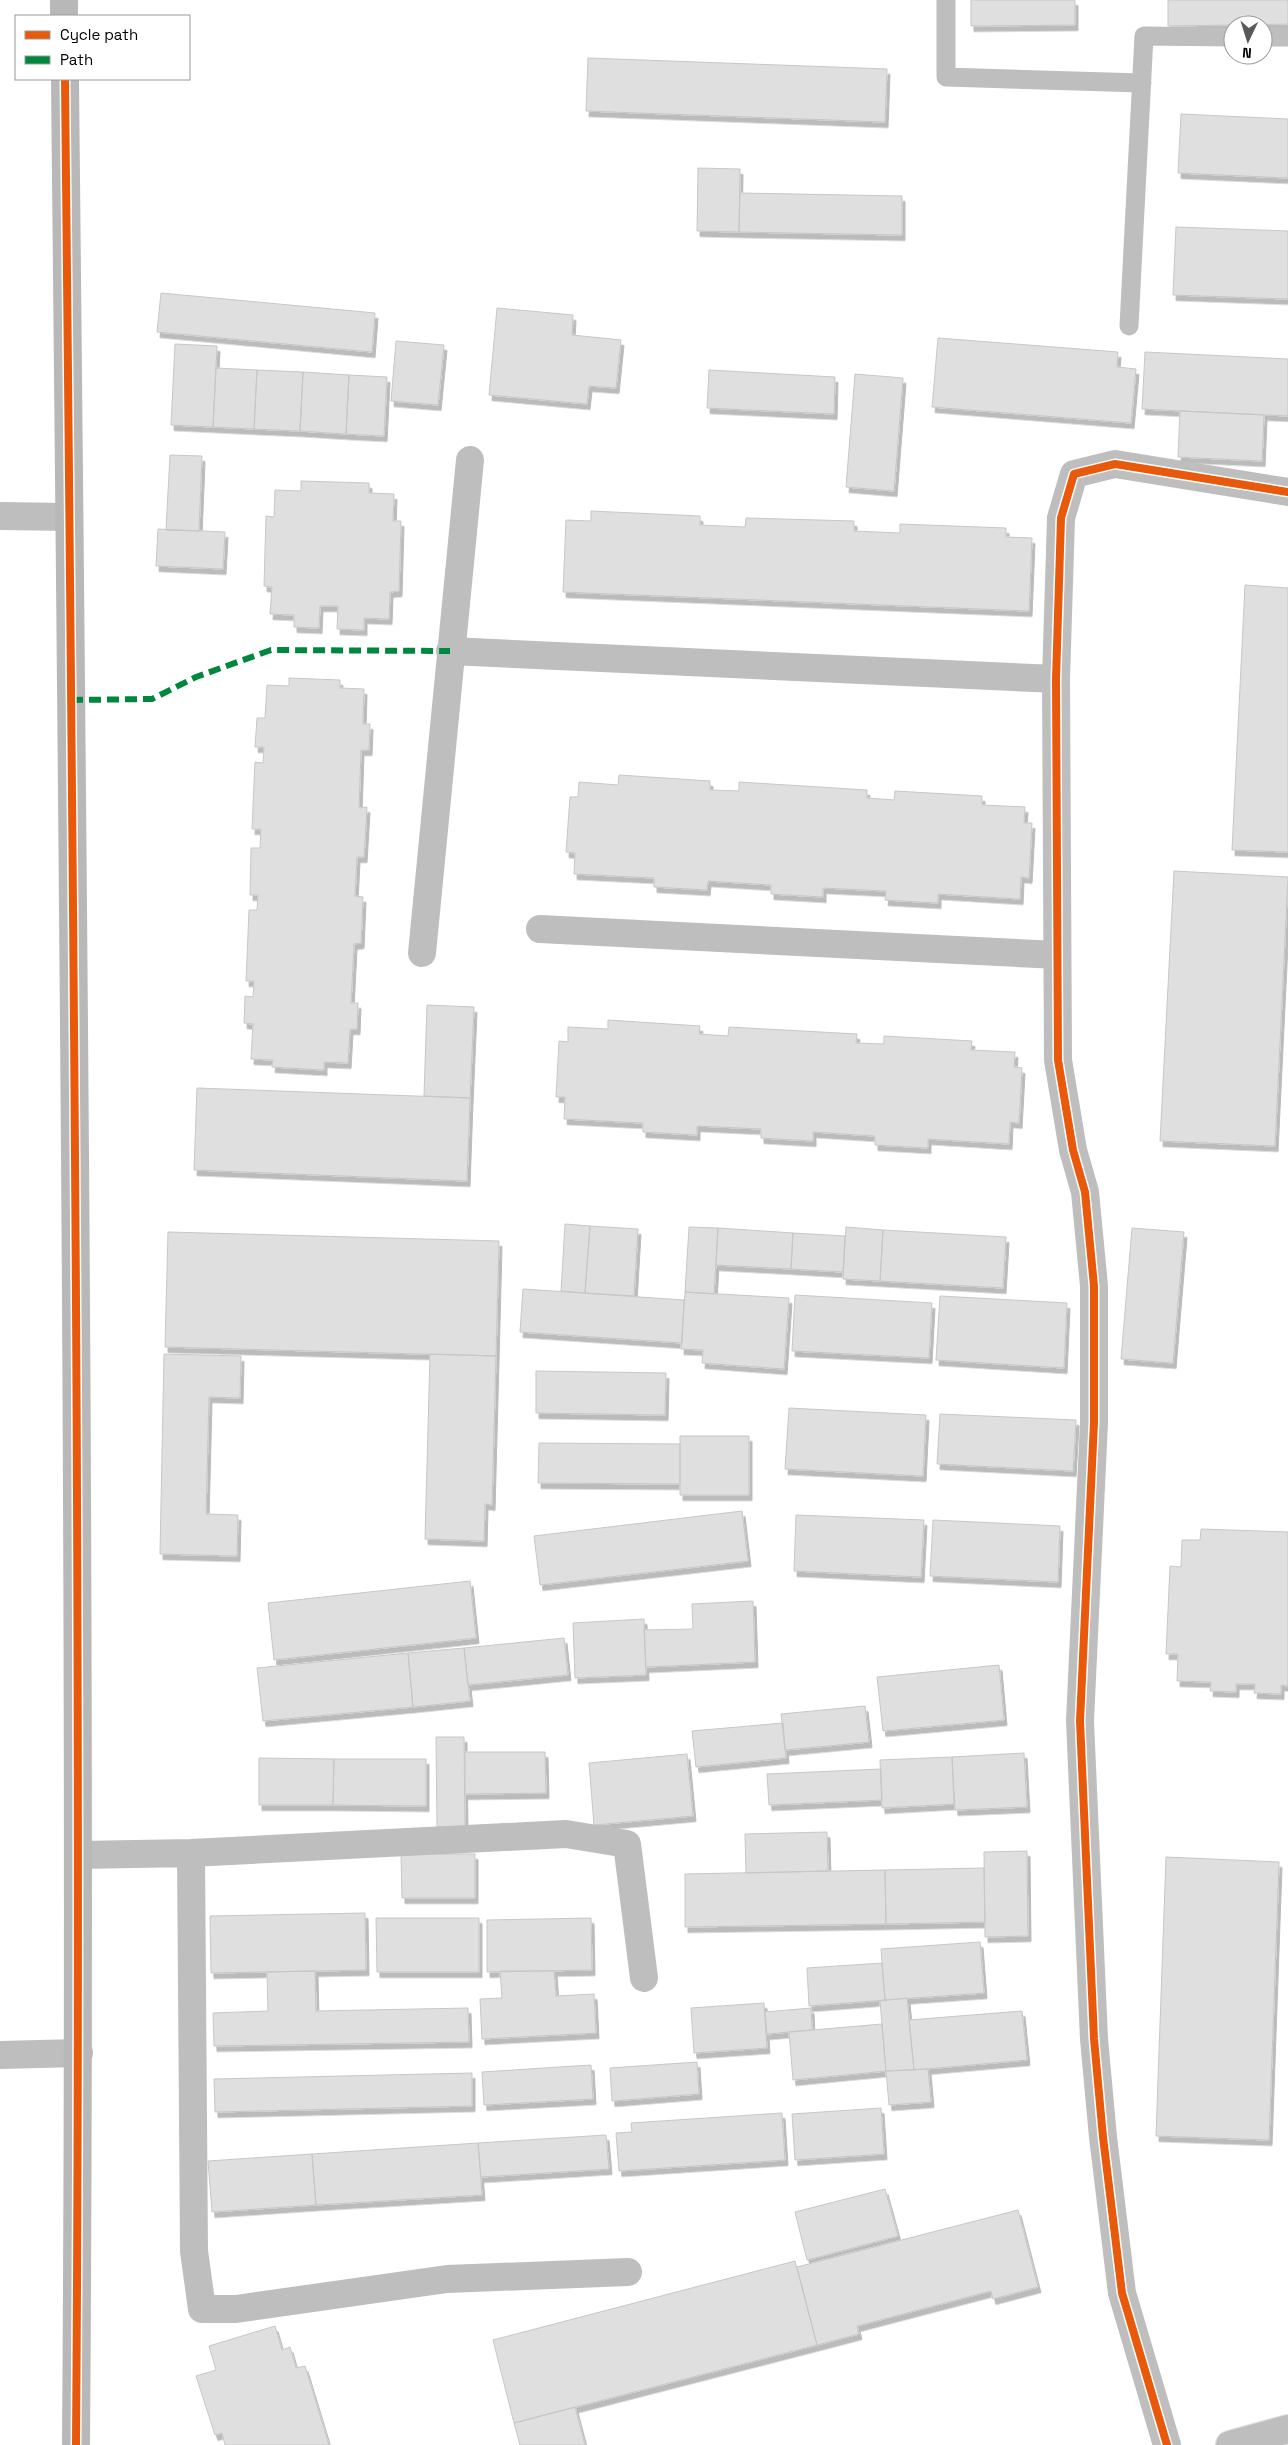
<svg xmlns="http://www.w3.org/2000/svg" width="1288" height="2445" viewBox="0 0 1288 2445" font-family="'Space Grotesk',sans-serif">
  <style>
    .building { fill: #dfdfdf; stroke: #c7c7c7; filter: url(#shadow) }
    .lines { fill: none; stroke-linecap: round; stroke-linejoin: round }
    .primary-casing { stroke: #dbdbdb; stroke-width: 30 }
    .lane { stroke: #bebebe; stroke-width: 19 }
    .street { stroke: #bebebe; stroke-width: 28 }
    .secondary { stroke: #b8b8b8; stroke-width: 28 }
    .primary { stroke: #bebebe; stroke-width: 28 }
    .rail { stroke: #bebebe; stroke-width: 4; stroke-dasharray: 8 2.5 1 2.5; stroke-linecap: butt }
    .quiet { stroke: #00873e; stroke-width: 6; stroke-dasharray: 12 6; stroke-linecap: butt }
    .cycleway-casing { stroke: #fff; stroke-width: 11 }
    .cycleway { stroke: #e8590c; stroke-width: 8 }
  </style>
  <defs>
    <filter id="shadow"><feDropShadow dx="3" dy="5.5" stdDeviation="0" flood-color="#0004"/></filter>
  </defs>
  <rect width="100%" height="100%" fill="#fff"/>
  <path class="building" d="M971,0H1075V25L971,26Z
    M1168,0H1288V24L1168,26Z
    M588,58L887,69L885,122L586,111Z
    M1181,114L1288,119V178L1178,173Z
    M698,168L740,169L739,232L697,231Z
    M740,193L902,196V235L739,232Z
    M1176,227L1288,231V299L1173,295Z
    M161,293L375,313L372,352L157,332Z
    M497,308L573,315L572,335L621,340L616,388L589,386L587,404L489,395Z
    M938,338L1118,352L1117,367L1136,369L1131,423L932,407Z
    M396,341L444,345L438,405L391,401Z
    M175,344L217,346L213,427L171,425Z
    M1145,352L1288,359V416L1142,409Z
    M216,368L257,370L254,429L213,427Z
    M257,370L303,372L300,431L254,429Z
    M709,370L835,377L834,414L707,408Z
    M303,372L349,375L346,434L300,431Z
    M855,374L903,378L894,491L846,487Z
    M349,375L387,377L384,436L346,434Z
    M1180,411L1264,415L1262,461L1178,457Z
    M170,455L202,456L199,531L166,530Z
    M301,481L369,483V493L394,494L393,521H401L399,591L390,592L389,619L364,618V630L337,629L338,606H320L319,628L294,627V615L270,614L272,587L264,586L266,516L274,517L275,490L301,491Z
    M591,511L700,516V525L745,527L746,518L854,521V531L900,533V524L1006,528V537L1032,538L1029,611L563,592L566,520L591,521Z
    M158,529L225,532L223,569L156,566Z
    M1245,585L1288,588V852L1232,850Z
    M289,678L340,680V688L364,689L363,724H370L369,750H361L359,808L367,807L364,857H357L355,896L363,897L361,943L354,944L351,1003H358L357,1029H350L348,1063L324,1062V1070L272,1067L273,1060L251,1059L253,1024L244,1023L245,996L253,997L254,981H246L249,910H257L258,895H250L251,848H260L261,829H252L255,762L263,763L264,747H255L257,718H265L267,685L289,686Z
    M619,775L710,781V790L739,791V782L867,790V798L894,800L895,791L982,796V805L1025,807L1024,823H1032L1029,878L1021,877L1020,899L938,894V903L885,900L886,891L823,888V897L771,894V885L708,881L707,890L654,887V878L574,874L575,853L566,852L570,797H578L579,782L618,785Z
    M1174,871L1288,877L1275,1146L1160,1141Z
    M427,1005L474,1007L470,1098L424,1096Z
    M608,1020L700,1026L699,1034L728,1036L729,1027L857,1034L856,1043L884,1044V1036L972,1041L971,1050L1015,1052L1014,1067L1022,1068L1019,1123L1010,1122L1009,1144L928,1139V1148L875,1145V1136L813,1132V1141L761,1138V1129L697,1126V1135L643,1132V1123L564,1119L565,1097H556L559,1041L568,1042V1027L608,1029Z
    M197,1088L470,1098L467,1181L194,1170Z
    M565,1224L590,1226L585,1293L561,1291Z
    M590,1226L638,1229L634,1296L585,1293Z
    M689,1227L718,1228L714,1294L685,1292Z
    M846,1227L883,1230L880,1281L843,1279Z
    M718,1228L793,1233L791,1269L716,1265Z
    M1132,1228L1184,1232L1173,1363L1121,1359Z
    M883,1230L1006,1237L1003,1288L880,1281Z
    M168,1232L499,1241L496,1356L165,1347Z
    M793,1233L845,1236L843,1272L791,1269Z
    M523,1289L684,1300L682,1343L520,1332Z
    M685,1292L789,1298L784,1369L702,1363L703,1350L681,1349Z
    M795,1295L932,1303L929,1358L792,1351Z
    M940,1296L1067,1303L1064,1368L936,1360Z
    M164,1354L241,1356L240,1398L209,1397L206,1514L238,1515L237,1556L160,1554Z
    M430,1354L496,1356L492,1505L485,1504L484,1541L425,1539Z
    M536,1371L666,1373L665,1415L536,1413Z
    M789,1408L926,1415L923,1476L785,1469Z
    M940,1414L1076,1420L1073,1471L937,1464Z
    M680,1436H749V1495H680Z
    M539,1443L680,1444V1484L538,1483Z
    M742,1511L748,1561L540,1585L534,1536Z
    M796,1515L924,1520L921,1577L794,1571Z
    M933,1520L1060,1526L1058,1582L930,1576Z
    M1201,1529L1288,1532V1686L1281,1685V1694L1254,1693L1255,1684H1236V1692L1210,1691L1211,1682L1177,1681L1178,1654H1166L1170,1566L1181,1567L1182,1540H1200Z
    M470,1581L476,1638L274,1660L268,1603Z
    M753,1601L755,1662L646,1667L644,1630L693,1629L692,1604Z
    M644,1619L646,1675L575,1678L573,1623Z
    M564,1638L568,1675L468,1685L464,1648Z
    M464,1648L470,1701L413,1707L408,1653Z
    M408,1653L413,1707L263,1721L257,1668Z
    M999,1665L1004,1720L883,1731L877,1677Z
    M865,1706L869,1742L785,1750L781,1714Z
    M783,1723L786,1758L696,1767L692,1731Z
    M436,1737H464L465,1827H437Z
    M465,1752H545L546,1793L465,1794Z
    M1024,1753L1027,1807L955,1810L952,1757Z
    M687,1754L693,1816L594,1825L589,1763Z
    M952,1757L954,1804L882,1808L880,1760Z
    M259,1758L334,1759L333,1805H259Z
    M334,1759H426V1806L333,1805Z
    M881,1769L882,1800L769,1805L767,1774Z
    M827,1832L828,1871L746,1873L745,1834Z
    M1027,1851L1028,1936L985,1937L984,1852Z
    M401,1854H475V1898H402Z
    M1166,1857L1279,1862L1269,2140L1156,2136Z
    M984,1868L985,1922L886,1924L885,1870Z
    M885,1870L886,1924L685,1927V1874Z
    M365,1913L366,1970L211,1973L210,1916Z
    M376,1918H479V1972H377Z
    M591,1918L592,1970L487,1972V1920Z
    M980,1942L984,1993L885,2000L881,1949Z
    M882,1963L885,2000L809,2006L807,1968Z
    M315,1971L316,2011L468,2008L469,2042L214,2046L213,2013L268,2011L267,1972Z
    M500,1971H554L556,1996L594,1994L596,2033L482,2039L480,1999L502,1998Z
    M907,1998L914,2070L886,2071L880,2001Z
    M764,2003L767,2048L694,2053L691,2008Z
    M811,2008L812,2030L767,2034L765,2012Z
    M1022,2011L1027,2060L914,2070L909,2020Z
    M882,2024L886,2071L793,2080L789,2032Z
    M697,2062L699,2094L612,2101L610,2068Z
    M591,2065L593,2099L484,2105L482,2072Z
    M928,2069L931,2102L889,2105L886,2071Z
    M472,2073V2106L215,2112L214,2079Z
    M881,2108L884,2154L795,2160L792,2114Z
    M782,2113L785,2160L619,2171L616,2133L632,2132L631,2123Z
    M606,2135L609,2169L481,2177L478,2143Z
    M478,2143L482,2195L316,2205L312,2154Z
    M312,2154L316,2205L212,2212L208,2161Z
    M885,2189L898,2236L807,2260L795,2212Z
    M1018,2210L1038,2287L993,2299L991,2291L857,2326L859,2334L817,2345L797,2267Z
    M795,2261L817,2345L514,2423L493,2340Z
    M275,2326L282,2350L290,2347L296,2368L305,2366L329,2445H225L222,2433L215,2435L196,2376L216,2370L209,2346Z
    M575,2407L585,2445H520L514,2423Z"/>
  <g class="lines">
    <defs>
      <path id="primary" d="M1230,2445L1288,2429"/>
    </defs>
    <use href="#primary" class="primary-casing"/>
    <path class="lane" d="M946,0V77L1142,83
      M1263,37H1288
      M1129,326L1144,36L1233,37"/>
    <path class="street" d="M0,516L69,517
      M450,651L1056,679
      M540,929L1057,955
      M422,953L470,460
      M191,1853L194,2251L202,2309H236L447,2279L628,2272
      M78,1855L191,1853L566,1834L627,1844L644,1978
      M0,2055L79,2053
      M1167,2445L1122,2293L1103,2137L1094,2039L1080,1721L1094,1422V1286L1085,1192L1073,1150L1058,1060L1056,679L1061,518L1074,474L1115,464L1288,492"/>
    <path class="secondary" d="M64,0V16
      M65,79C73,867 82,1656 76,2445"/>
    <use href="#primary" class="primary"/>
    <path class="rail" d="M1277,2445L1288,2436"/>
    <path class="quiet" d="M71,700L152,699L196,677L271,650L450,651"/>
    <defs>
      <path id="cycleway" d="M65,79C73,867 82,1656 76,2445
        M1167,2445L1122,2293L1103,2137L1094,2039L1080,1721L1094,1422V1286L1085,1192L1073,1150L1058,1060L1056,679L1061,518L1074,474L1115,464L1288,492"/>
    </defs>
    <use href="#cycleway" class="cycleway-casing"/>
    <use href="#cycleway" class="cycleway"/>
  </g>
  <rect x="15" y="15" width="175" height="65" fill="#ffffff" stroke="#999999"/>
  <rect x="25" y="31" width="25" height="8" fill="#e8590c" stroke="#999999"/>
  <text x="60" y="40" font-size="15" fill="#000000">Cycle path</text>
  <rect x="25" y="56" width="25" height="8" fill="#00873e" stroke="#999999"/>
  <text x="60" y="65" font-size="15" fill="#000000">Path</text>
  <g transform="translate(1248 40) rotate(184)"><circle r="24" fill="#ffffff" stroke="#999999"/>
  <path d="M0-4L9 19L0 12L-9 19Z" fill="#595959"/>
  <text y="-8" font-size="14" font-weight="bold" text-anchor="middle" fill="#000000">N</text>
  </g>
</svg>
